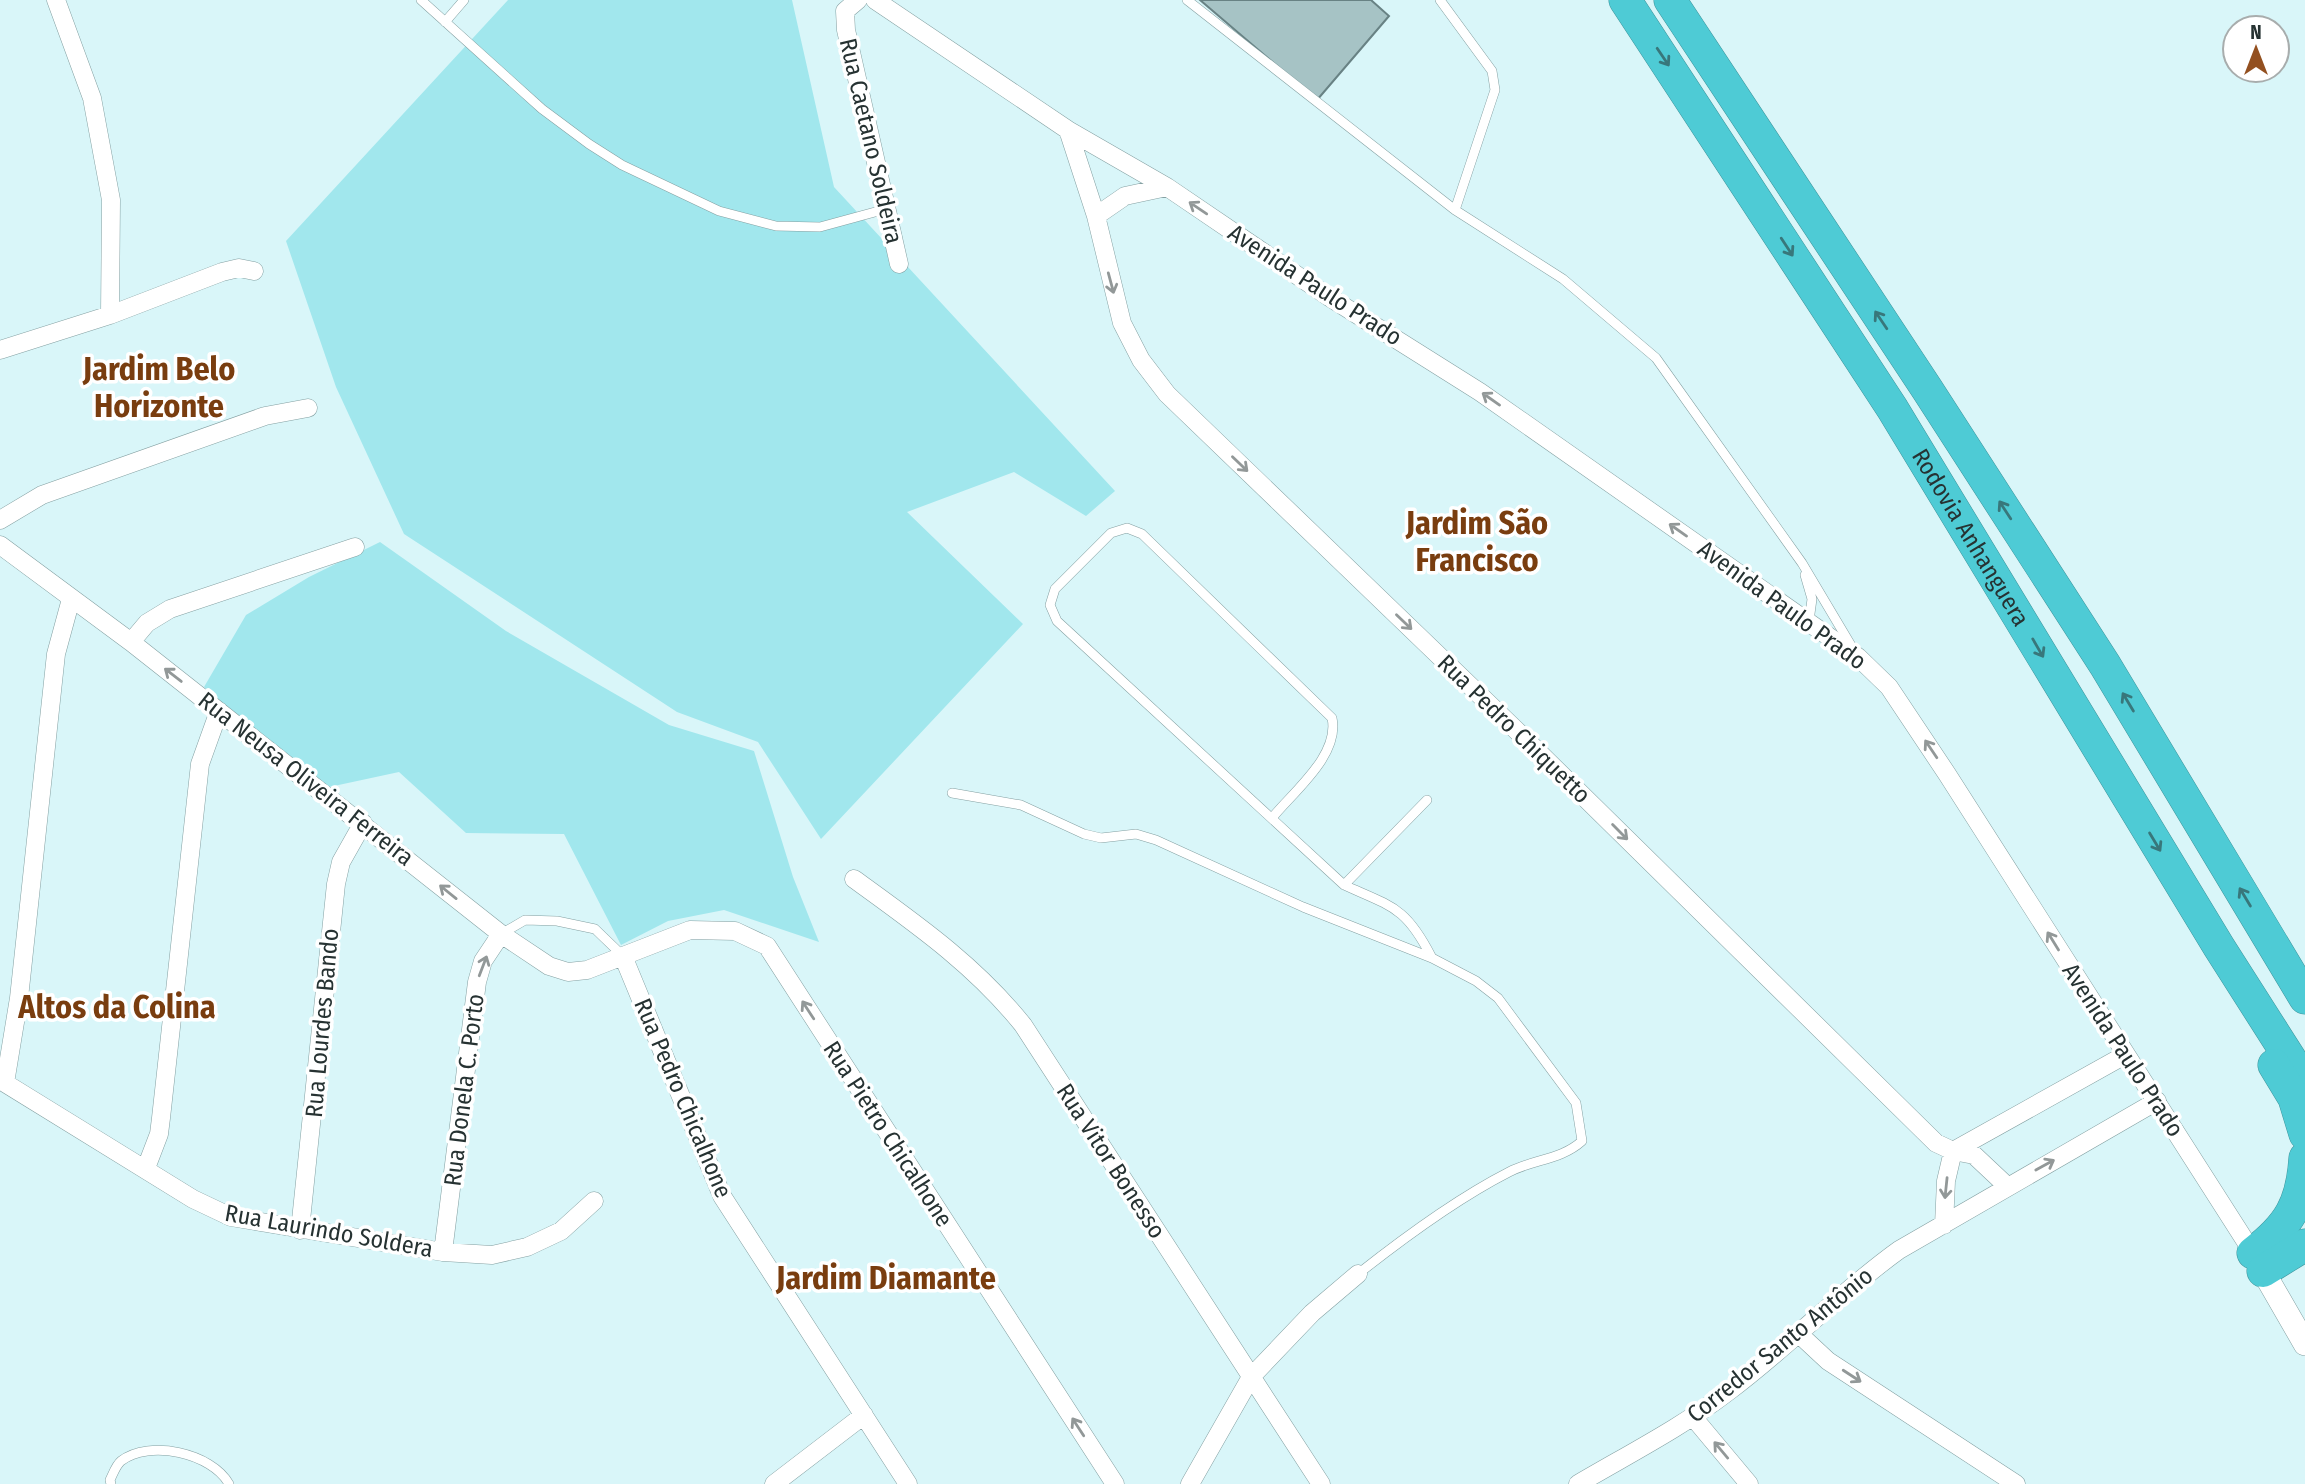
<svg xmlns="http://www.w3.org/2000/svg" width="2305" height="1484" viewBox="0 0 2305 1484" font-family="'Fira Sans Condensed',sans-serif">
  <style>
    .green { fill: #a1e7ed }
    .building { fill: #a6c3c5; stroke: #688284; stroke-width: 2 }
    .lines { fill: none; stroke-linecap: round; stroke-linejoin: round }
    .service-casing { stroke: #84a0a2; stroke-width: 10 }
    .minor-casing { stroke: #84a0a2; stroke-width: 19 }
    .tertiary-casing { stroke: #84a0a2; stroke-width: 24 }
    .motorway-casing { stroke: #40959c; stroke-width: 33 }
    .service { stroke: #fff; stroke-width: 9 }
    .minor { stroke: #fff; stroke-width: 18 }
    .tertiary { stroke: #fff; stroke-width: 23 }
    .motorway { stroke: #4ecbd5; stroke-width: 32 }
    .oneway { stroke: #38777b }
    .oneway2 { stroke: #929898 }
    .labels { text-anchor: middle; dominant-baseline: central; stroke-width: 7; stroke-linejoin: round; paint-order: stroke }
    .street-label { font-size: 24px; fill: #263232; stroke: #fff }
    .district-label { font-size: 32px; font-weight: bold; fill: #793d0f; stroke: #fff }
  </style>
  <rect width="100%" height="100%" fill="#d9f6f9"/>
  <path class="green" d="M508,0H792L834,187L1115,491L1086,516L1014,472L907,512L1023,624L821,839L758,742L677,712L404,534L336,387L286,241Z
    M380,542L506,631L669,725L754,751L793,877L819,942L724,910L668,921L621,945L564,834L466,833L399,772L320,789L204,687L246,615L309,577Z"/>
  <path class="building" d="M1200,0H1371L1389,16L1317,100Z"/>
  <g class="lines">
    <defs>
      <path id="service" d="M421,0L542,109L589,144L622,165L719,211L776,226L820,227L886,209
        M1187,0L1455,210L1563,279L1656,358L1802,563L1852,647
        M1440,0L1492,71L1495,90L1455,210
        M445,22L464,0
        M1805,575L1812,599L1809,621
        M952,793L1021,805L1084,834L1101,838L1136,834L1156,840L1303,907L1432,958L1476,981L1498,998L1576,1103L1582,1141C1561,1160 1534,1159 1509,1172C1460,1197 1401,1240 1358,1274
        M1272,818C1294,791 1340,755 1332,718L1142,534L1127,528L1111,533L1055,589L1050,605L1057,621L1344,885C1393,907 1406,907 1432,958
        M1344,885L1427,800
        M501,934L525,920L557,921L595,929L623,956
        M111,1484L110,1480C113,1474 116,1465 121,1461C149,1439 212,1453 229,1484"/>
      <path id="minor" d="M56,0L92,98L111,200L110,315
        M858,0L845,11L846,30L899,264
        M875,0L1068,130L1167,187L1329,297L1480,392L1858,657L1889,687L1947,774L2253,1253
        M1068,130L1096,216L1122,323L1141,360L1167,394L1515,729L1936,1143L1953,1151L1974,1155L2007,1186
        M1096,216L1125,196L1167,187
        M0,350L110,315L222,272L239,268L254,271
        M0,520L42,495L265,416L308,408
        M0,545L131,642L501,934L549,966L568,972L587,970L690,930L735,931L767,946L1115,1484
        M131,642L147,623L170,609L355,547
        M854,879C916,924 975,965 1023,1025L1321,1484
        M623,956L722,1196L908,1484
        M0,1080L193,1199L231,1217L443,1252L492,1255L527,1247L561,1231L594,1201
        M5,1083L19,998L56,654L71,599
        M146,1168L159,1134L161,1118L200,764L219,711
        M1944,1225L1946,1181L1953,1151L2125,1055
        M300,1230L336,884L341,862L363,823
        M443,1252L477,982L483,961L501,934
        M1799,1334L1828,1361L2016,1484
        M1693,1417L1749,1484
        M774,1484L864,1415
        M1190,1484L1251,1377L1312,1313L1358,1274
        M1578,1484C1629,1454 1682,1427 1729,1391C1788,1347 1839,1293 1899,1250L2157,1101"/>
      <path id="tertiary" d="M2256,1259L2305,1344"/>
      <g id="motorway">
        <path id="s1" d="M1625,0L1892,408L2219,947L2305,1082"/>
        <path d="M1670,0L1927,389L2105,665L2305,998"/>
        <path d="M2274,1065L2294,1098L2305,1134"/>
        <path d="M2253,1253C2289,1226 2302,1204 2305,1158"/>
        <path d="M2263,1271L2305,1245"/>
      </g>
    </defs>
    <use href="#service" class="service-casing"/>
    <use href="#minor" class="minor-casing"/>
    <use href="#tertiary" class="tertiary-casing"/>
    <use href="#motorway" class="motorway-casing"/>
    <use href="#service" class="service"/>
    <use href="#minor" class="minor"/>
    <use href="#tertiary" class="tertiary"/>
    <use href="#motorway" class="motorway"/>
  </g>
  <defs><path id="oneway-shaft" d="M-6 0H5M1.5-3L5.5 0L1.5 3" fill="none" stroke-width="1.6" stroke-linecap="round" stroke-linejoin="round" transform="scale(1.75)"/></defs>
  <g class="oneway">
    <use href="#oneway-shaft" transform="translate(1663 57) rotate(56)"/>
    <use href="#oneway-shaft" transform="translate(1787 247) rotate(57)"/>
    <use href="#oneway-shaft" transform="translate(1881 320) rotate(-124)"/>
    <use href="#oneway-shaft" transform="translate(2005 510) rotate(-123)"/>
    <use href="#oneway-shaft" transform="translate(2038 648) rotate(60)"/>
    <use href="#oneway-shaft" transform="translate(2128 702) rotate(-121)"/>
    <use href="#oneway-shaft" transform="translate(2155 842) rotate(59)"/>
    <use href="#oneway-shaft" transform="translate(2245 897) rotate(-121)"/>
  </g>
  <g class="oneway2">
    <use href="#oneway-shaft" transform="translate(1198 208) rotate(-146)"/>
    <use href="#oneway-shaft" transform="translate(1111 283) rotate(75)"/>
    <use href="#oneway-shaft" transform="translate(1491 399) rotate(-145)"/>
    <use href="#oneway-shaft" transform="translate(1240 464) rotate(44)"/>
    <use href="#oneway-shaft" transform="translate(1678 530) rotate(-145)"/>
    <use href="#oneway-shaft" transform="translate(1404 622) rotate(44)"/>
    <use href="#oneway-shaft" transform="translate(173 675) rotate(-142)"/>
    <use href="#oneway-shaft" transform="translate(1931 749) rotate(-124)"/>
    <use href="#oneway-shaft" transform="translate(1620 832) rotate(45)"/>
    <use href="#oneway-shaft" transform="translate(448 892) rotate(-141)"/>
    <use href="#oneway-shaft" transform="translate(2053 941) rotate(-122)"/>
    <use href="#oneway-shaft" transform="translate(483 966) rotate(-69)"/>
    <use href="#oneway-shaft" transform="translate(808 1010) rotate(-123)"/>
    <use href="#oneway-shaft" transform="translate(2045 1165) rotate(-29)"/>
    <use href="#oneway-shaft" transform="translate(1946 1188) rotate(96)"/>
    <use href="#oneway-shaft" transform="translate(1852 1376) rotate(33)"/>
    <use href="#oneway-shaft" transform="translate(1078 1427) rotate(-123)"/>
    <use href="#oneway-shaft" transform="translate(1721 1450) rotate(-130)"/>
  </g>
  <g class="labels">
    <g class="street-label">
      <text transform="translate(871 141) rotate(77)">Rua Caetano Soldeira</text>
      <text transform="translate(1315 285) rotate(33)">Avenida Paulo Prado</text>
      <text stroke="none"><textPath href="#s1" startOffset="639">Rodovia Anhanguera</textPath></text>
      <text transform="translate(1782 605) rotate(36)">Avenida Paulo Prado</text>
      <text transform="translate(1514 729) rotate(44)">Rua Pedro Chiquetto</text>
      <text transform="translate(306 779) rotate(38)">Rua Neusa Oliveira Ferreira</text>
      <text transform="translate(322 1023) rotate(-85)">Rua Lourdes Bando</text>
      <text transform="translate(2123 1050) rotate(57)">Avenida Paulo Prado</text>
      <text transform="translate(464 1090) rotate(-83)">Rua Donela C. Porto</text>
      <text transform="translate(683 1098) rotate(67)">Rua Pedro Chicalhone</text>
      <text transform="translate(888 1134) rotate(57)">Rua Pietro Chicalhone</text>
      <text transform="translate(1111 1161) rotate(57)">Rua Vitor Bonesso</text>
      <text transform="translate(329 1231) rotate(10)">Rua Laurindo Soldera</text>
      <text transform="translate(1780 1345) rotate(-39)">Corredor Santo Antônio</text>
    </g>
    <g class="district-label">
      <text x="159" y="369">Jardim Belo<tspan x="159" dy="37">Horizonte</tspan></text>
      <text x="1477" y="523">Jardim São<tspan x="1477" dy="37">Francisco</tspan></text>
      <text x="117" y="1007">Altos da Colina</text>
      <text x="886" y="1278">Jardim Diamante</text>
    </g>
  </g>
  <g transform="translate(2256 49)"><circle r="33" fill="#ffffff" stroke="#a8adad" stroke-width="2"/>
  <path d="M0-5L12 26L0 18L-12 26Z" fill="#935020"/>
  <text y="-10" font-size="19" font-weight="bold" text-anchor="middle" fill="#263232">N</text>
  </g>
</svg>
